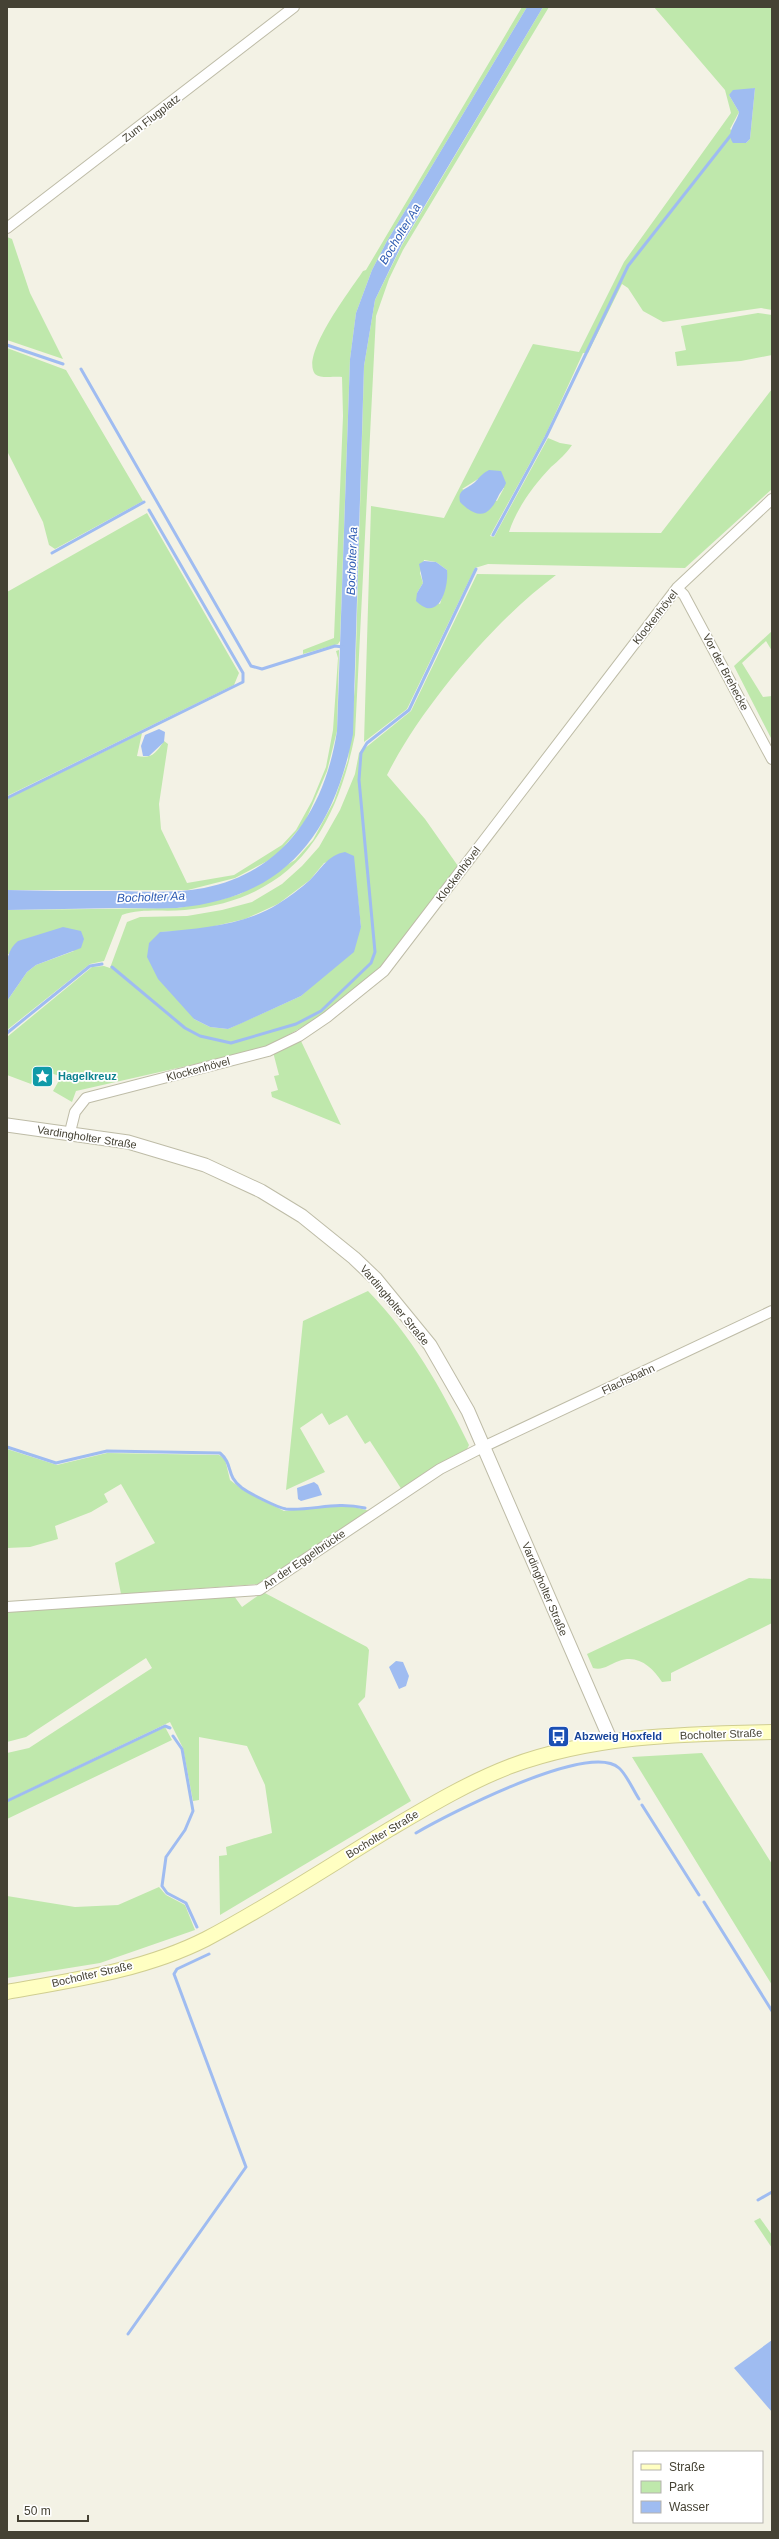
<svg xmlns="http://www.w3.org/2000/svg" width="779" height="2539" viewBox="0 0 779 2539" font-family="Helvetica,sans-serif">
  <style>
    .green { fill: #bfe8ac; fill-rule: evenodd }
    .water { fill: #9fbcf1 }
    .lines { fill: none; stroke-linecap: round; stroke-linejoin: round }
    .stream { stroke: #9fbcf1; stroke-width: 3 }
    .minor-casing { stroke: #bebca7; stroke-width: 12 }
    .tertiary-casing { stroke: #bebca7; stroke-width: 15 }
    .secondary-casing { stroke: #d0ce91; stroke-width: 16 }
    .minor { stroke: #fff; stroke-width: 10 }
    .tertiary { stroke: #fff; stroke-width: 13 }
    .secondary { stroke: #ffffc2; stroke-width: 14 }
    .labels { text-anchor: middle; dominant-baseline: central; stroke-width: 3.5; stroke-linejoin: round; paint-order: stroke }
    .street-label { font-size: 11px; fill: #454234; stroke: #fff }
    .culture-label { font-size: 11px; font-weight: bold; fill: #0d838f; stroke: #fff; text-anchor: start }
    .transit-label { font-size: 11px; font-weight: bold; fill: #164399; stroke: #fff; text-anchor: start }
    .water-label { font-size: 12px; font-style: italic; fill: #2c5ab2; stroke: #fff }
  </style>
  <rect width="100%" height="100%" fill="#f3f2e5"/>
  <path class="green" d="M522,7H527L387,241L372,270L356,313L350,359L340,641L338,644L303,654V650L334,638L343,416L342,377C335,376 320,379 315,374C300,355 352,288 363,271L366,270Z
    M543,7H549L403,250L389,279L376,316L355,735C335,834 292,899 185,910C163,912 143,908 122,915L104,961L90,964L7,1030V1001L27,972L36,965L74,951L7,954V910L178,908L223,899L240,894L295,860L313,840L334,801L348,760L355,686L364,366L375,300L402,245Z
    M654,7H772V310L761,308L663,322L643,311L628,288L622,284L588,353H583L546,434L490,536L494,537L548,438L560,443L572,445C566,454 559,460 551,467C533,486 517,508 509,532L661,533L772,389V489L685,568L488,564L475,568L407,709L364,742L371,506L444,518L533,344L579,352L624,262L731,113L725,90ZM755,88L750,139L746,143L730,129L739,112L729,95ZM478,479L504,488L497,501L462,489ZM424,560L436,562L447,570L445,588L440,604L417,593L423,583L420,573Z
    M7,237L12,239L30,293L63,359L7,340Z
    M758,313L772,315V355L741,361L677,366L675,352L686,350L681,326Z
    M7,348L66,370L143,501L55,549L49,545L43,522L7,451Z
    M147,513L239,673L234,685L7,796V592Z
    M477,574L556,575C494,621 422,706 387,775L425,819L458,866L379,970L321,1016L266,1048L76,1091L72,1102L53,1091L61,1077C51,1072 45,1072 35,1074L31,1084L7,1075V1037L92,967L104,966L110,968L127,922L140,917L187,916L222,910L252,902L282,884L302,866L319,847L340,810L355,774L359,753L411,711ZM353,856L361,927L323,976L301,996L228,1029L210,1027L194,1019L160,932L198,930L245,919L278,904L310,880L324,863Z
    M772,631V651L766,641L742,663L763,697L772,696V740L734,666Z
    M339,650L337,731L327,771L305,822L275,857L235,878L188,890H7V799L142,733L137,756C152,759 156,753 164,741L168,744L159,804L161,829L187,883L234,875L282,845L296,830L312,801L326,767L333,730L338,658L336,651Z
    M301,1041L341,1125L272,1097L271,1092L278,1090L274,1076L279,1075L273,1052Z
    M368,1291C412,1336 441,1388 469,1445L467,1449L402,1490L370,1441L365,1444L347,1415L329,1425L322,1413L300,1428L325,1472L286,1490L303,1321Z
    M7,1449L57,1465L107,1453L219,1455L225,1459L230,1480L243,1490L284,1511L346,1505L370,1511L258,1584L121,1594L115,1563L155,1543L121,1484L104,1494L108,1502L91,1512L55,1526L58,1539L30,1547L7,1548Z
    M749,1578L772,1579V1623L671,1673V1681L662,1682C652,1667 638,1654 619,1661C610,1664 603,1671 593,1668L587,1654Z
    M263,1592L367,1647L369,1650L365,1697L358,1704L411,1801L220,1915L219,1856L227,1855L226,1847L272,1833L265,1785L247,1746L199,1737V1800L193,1801L183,1748L170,1722L7,1800V1753L29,1748L152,1668L146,1658L26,1737L7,1742V1612L234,1596L242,1607Z
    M165,1727L172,1740L7,1819V1802Z
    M702,1753L772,1864V1985L632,1757Z
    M159,1887L166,1895L185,1905L195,1930L100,1963L7,1978V1896L75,1907L118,1905Z
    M760,2218L772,2235V2248L754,2221Z"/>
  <path class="water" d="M527,7H543L402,244L375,300L364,366L353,734C333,835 285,898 177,908C158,909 138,908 119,908C82,909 44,909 7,910V890C42,891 78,891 113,891C143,891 174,894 204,888C285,872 325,808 337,731L350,359L356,313L372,270L387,241Z
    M755,88L750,139L746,143H733C725,132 737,123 739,112L729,95L733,90Z
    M489,470L501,471L506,483C504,489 500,492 498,497C488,518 477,519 460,502C457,488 469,489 476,481C481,476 483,473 489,470Z
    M424,561L436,562L447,570C449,587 439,624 416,601L417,593L423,583L419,564Z
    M159,729L165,732L164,742L149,756H143L141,746L145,735Z
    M345,852L354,856L361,927L354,952L301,996L242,1023L228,1029L210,1027L194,1019L158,979L147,957L149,943L160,932C200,928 242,926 278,904C289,897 301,888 310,880C322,868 328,855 345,852Z
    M63,927L81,931L84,939L81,948L36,965L27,972L7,1001C7,981 1,955 18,941Z
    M314,1482L318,1485L322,1495L301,1501L298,1499L297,1488Z
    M396,1661L403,1662L409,1676L406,1686L399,1689L389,1667Z
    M772,2340V2412L734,2368Z"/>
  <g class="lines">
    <path class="stream" d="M7,345L63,364
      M81,369L251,666L262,669L335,646L343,647
      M493,535L546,437L628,266L731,135
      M52,553L144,502
      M7,798L243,682V673L149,510
      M112,967L185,1028L200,1036L231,1043L296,1024L321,1011L371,963L375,952L359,780L361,753L367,743L409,710L476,569
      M7,1033L90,966L102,964
      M7,1447L56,1463L107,1451L220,1453C234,1465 225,1475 242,1488C249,1493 278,1508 286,1509C314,1511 334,1501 365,1508
      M173,1736L182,1749L193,1811L185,1830L166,1857L162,1886L167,1893L186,1903L197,1927
      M7,1801L165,1726L170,1728
      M642,1805L699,1895
      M416,1833C447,1815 589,1741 619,1768C627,1775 633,1790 639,1799
      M704,1902L772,2011
      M758,2200L772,2192
      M128,2334L246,2167L174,1974L177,1969L209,1954"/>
    <defs>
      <path id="minor" d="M7,228L294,7
        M677,588L684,595L772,759
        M70,1132L75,1112L86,1098L268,1051L299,1036L327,1017L384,971L677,588L772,499
        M7,1607L259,1590L440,1469L483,1447L772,1311"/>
      <path id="tertiary" d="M7,1125L128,1142L205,1165L261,1191L302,1216L354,1258L376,1279L430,1345L468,1411L611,1741"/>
      <path id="secondary" d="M7,1992C74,1980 145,1970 206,1939C269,1906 329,1866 390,1829C429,1806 469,1782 511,1766C595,1735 684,1734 772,1732"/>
    </defs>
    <use href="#minor" class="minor-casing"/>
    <use href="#tertiary" class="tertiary-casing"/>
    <use href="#secondary" class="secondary-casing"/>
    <use href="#minor" class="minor"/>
    <use href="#tertiary" class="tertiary"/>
    <use href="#secondary" class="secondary"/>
  </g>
  <defs>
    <symbol id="sight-square" viewBox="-11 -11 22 22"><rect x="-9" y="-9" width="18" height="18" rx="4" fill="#0f9aa8" stroke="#fff"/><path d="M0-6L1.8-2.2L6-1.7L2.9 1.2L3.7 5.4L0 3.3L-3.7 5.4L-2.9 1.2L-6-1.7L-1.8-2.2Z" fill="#fff"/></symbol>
    <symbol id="bus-square" viewBox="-11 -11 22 22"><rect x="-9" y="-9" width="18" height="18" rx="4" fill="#1a4fb4" stroke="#fff"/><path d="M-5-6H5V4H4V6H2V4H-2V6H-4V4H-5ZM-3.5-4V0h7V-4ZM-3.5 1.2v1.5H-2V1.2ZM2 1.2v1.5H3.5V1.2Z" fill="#fff"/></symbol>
  </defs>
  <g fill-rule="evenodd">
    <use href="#sight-square" x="30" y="1064" width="25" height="25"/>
    <use href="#bus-square" x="546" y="1724" width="25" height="25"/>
  </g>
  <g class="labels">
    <g class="street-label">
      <text transform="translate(151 118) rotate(-38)">Zum Flugplatz</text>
      <text transform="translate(655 617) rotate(-52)">Klockenhövel</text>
      <text transform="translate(726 672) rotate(62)">Vor der Brehecke</text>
      <text transform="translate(458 874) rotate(-53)">Klockenhövel</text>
      <text transform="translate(198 1069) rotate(-15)">Klockenhövel</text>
      <text transform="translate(87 1137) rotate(9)">Vardingholter Straße</text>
      <text transform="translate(395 1305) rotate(50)">Vardingholter Straße</text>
      <text transform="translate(628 1379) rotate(-25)">Flachsbahn</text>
      <text transform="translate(304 1559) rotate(-34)">An der Eggelbrücke</text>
      <text transform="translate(545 1589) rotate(67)">Vardingholter Straße</text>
      <text transform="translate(721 1734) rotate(-2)">Bocholter Straße</text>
      <text transform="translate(382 1834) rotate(-31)">Bocholter Straße</text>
      <text transform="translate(92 1974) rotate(-13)">Bocholter Straße</text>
    </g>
    <g class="culture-label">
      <text x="58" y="1076">Hagelkreuz</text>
    </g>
    <g class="transit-label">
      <text x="574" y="1736">Abzweig Hoxfeld</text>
    </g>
    <g class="water-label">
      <text transform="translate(400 234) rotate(-59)">Bocholter Aa</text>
      <text transform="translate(352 561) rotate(-88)">Bocholter Aa</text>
      <text transform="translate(151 897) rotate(-2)">Bocholter Aa</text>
    </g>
  </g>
  <rect width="779" height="2539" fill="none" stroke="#454234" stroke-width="16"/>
  <rect x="633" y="2451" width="130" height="72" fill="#ffffff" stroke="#b5b3ae"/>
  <rect x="641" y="2464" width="20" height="6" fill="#ffffc2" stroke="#b5b3ae"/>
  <text x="669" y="2471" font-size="12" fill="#454234">Straße</text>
  <rect x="641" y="2481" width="20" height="12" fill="#bfe8ac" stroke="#b5b3ae"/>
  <text x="669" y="2491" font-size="12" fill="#454234">Park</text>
  <rect x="641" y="2501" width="20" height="12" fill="#9fbcf1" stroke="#b5b3ae"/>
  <text x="669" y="2511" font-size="12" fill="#454234">Wasser</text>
  <path d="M18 2515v6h70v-6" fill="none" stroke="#454234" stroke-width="2"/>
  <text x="24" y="2515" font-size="12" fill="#454234" stroke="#ffffff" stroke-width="3" paint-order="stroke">50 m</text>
</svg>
